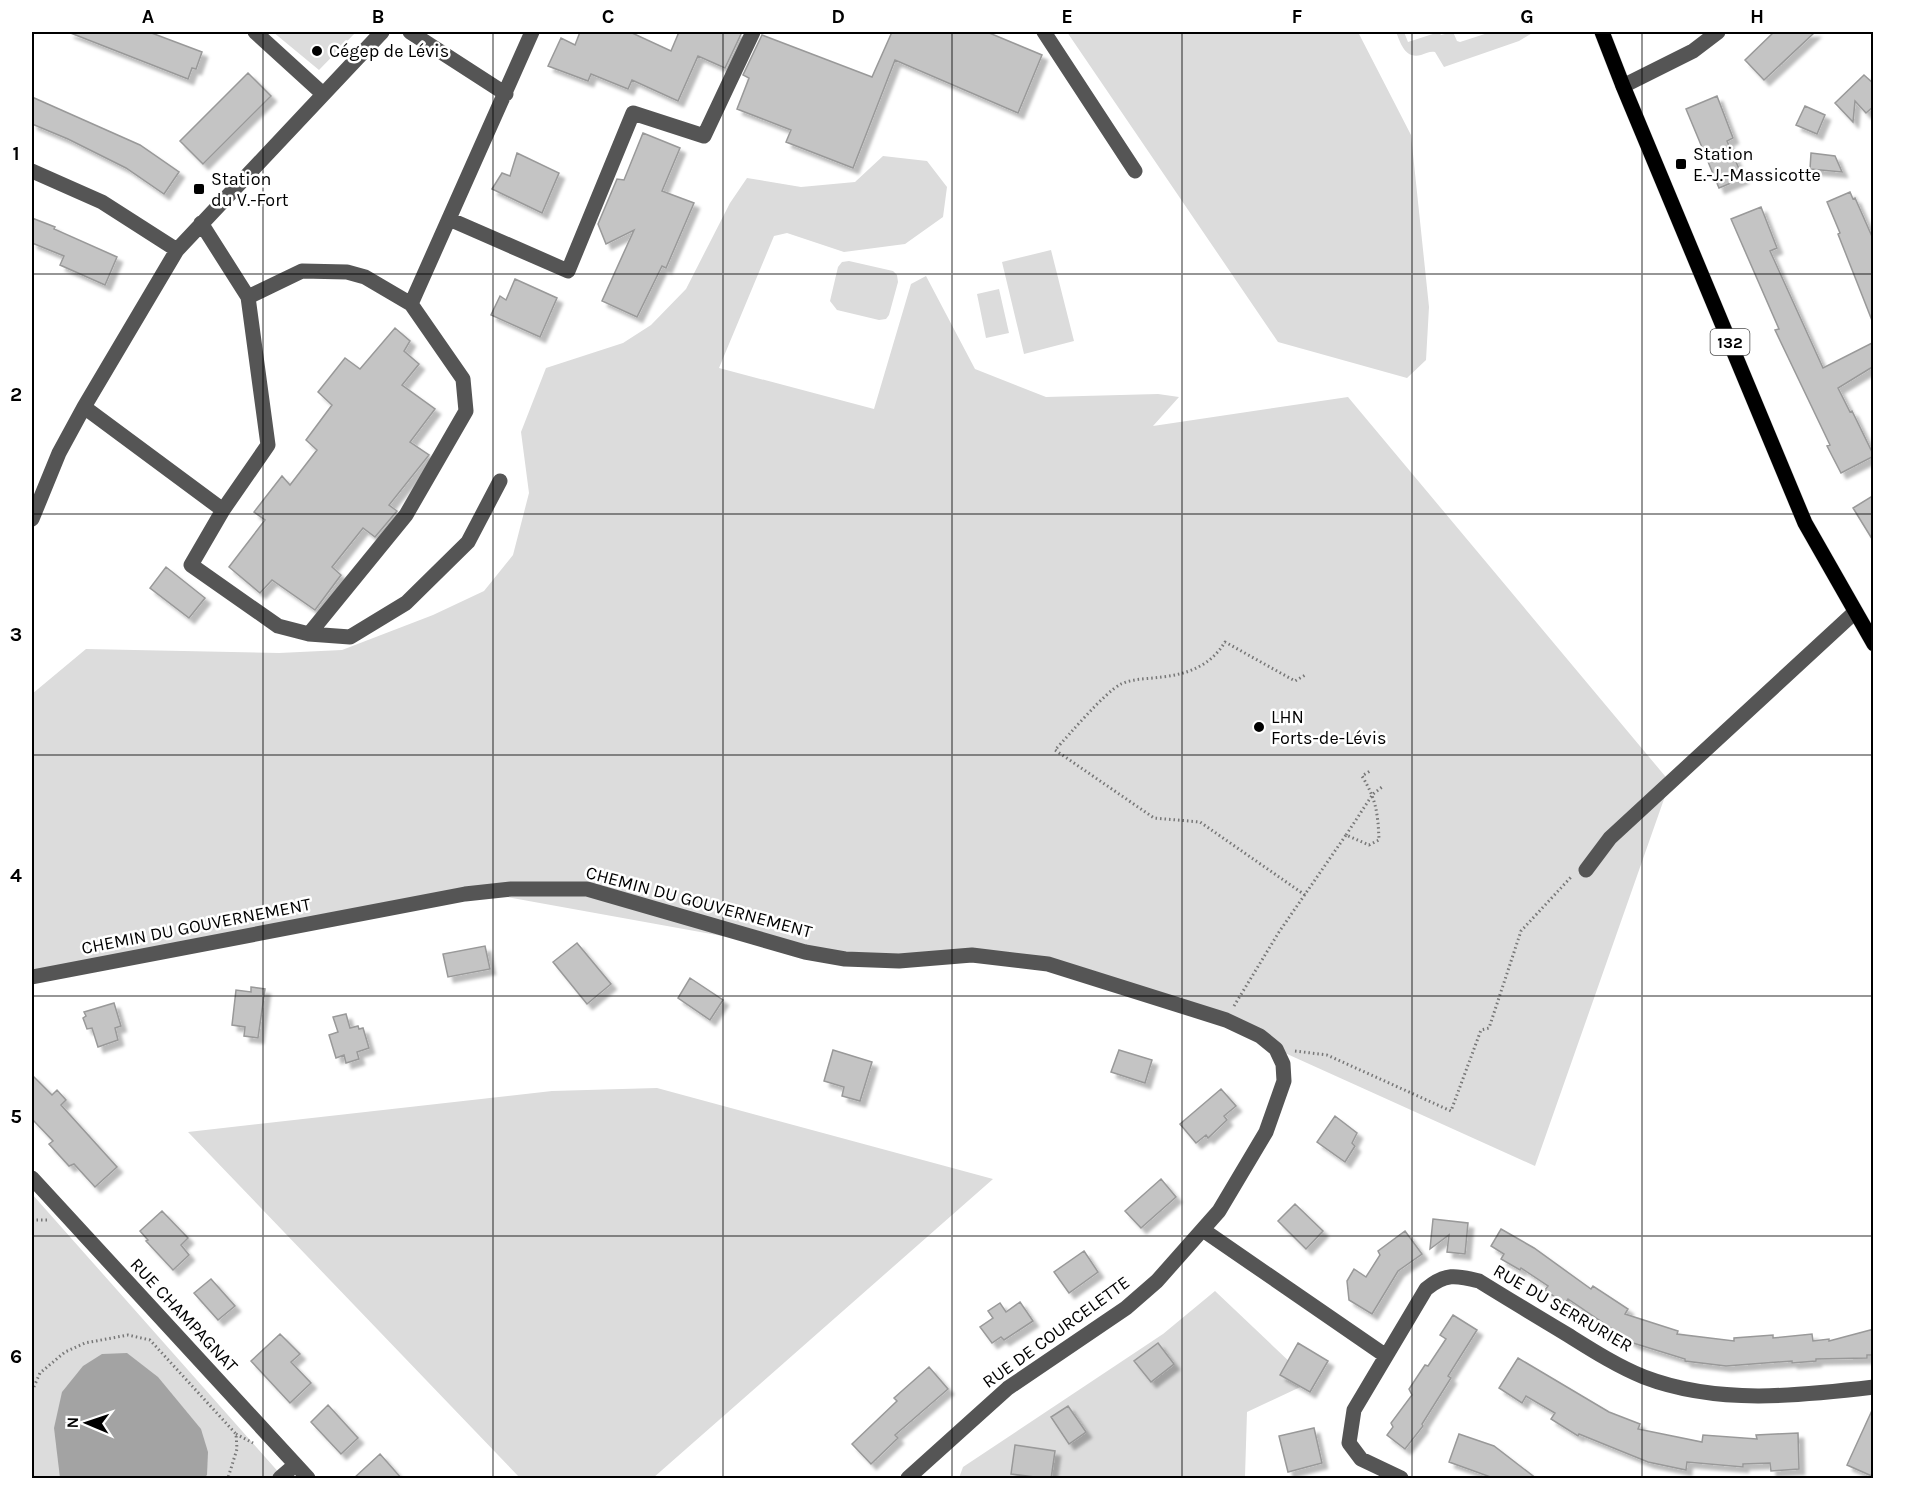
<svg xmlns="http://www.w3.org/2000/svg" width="1905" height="1510" viewBox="0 0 1905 1510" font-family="Karla,sans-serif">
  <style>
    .green { fill: #dcdcdc }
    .water { fill: #a3a3a3 }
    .building { fill: #c4c4c4; stroke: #999; stroke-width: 1.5; filter: url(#shadow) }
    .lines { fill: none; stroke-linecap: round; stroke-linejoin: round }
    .major-casing { stroke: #dbdbdb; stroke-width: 16 }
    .path { stroke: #777; stroke-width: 3; stroke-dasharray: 1.5 3; stroke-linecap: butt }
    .minor { stroke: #555; stroke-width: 15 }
    .major { stroke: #000; stroke-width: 15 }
    .grid { fill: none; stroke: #000; stroke-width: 1.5; stroke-opacity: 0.55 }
    .poi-dot { fill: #000; stroke: #fff; stroke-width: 2 }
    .labels { text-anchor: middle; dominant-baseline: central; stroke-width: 5; stroke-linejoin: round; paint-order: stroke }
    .shield { fill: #fff; stroke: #4c4c4c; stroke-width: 1.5 }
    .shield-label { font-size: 16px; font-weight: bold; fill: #000 }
    .poi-label { font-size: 18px; fill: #000; stroke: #fff; text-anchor: start }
    .street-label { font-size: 18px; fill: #000; stroke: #fff }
    .neatline { fill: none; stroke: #000; stroke-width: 2 }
    .grid-label { font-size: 20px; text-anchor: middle; font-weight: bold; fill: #000 }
  </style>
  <defs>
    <filter id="shadow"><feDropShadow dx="5.5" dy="5.5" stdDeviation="1.5" flood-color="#0004"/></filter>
  </defs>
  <rect width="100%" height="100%" fill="#fff"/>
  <path class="green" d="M273,32H356L319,70Z
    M1067,32H1358L1411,135L1429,307L1426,360L1407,378L1278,342Z
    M1396,32H1404L1408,42L1439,32L1441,35L1453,32L1457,41L1460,42L1491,32H1534L1519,41L1444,67L1435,52C1430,51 1427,53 1421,55C1405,59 1401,44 1396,32Z
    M883,156L927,161L947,187L943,217L905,244L844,252L787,233L774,236L719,368L874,409L911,284L926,276L975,369L1046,397L1158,394L1179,397L1153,426L1348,397L1670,782L1535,1166L1276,1049L1260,1036L1048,964L899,961L750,941L490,894L32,980V694L86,649L279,653L342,650L433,615L484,591L513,555L529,493L521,432L546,368L623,343L651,325L686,289L730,203L747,178L801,187L855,182Z
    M1051,250L1074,341L1024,354L1002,262Z
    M849,261L893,271L897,275L898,282L889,315L886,319L879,320L837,310L830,301L838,267L842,262Z
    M999,289L1009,333L986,338L977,294Z
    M657,1088L993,1179L653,1478H520L188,1132L552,1091Z
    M32,1194L281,1475L277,1478H32Z
    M1215,1291L1311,1382L1247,1412L1245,1476L1247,1478H959L963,1467L1163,1334Z"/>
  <path class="water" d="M127,1353L158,1377L201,1429L208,1452L207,1475L204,1478H60L54,1428L62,1392L83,1366L102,1354Z"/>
  <path class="building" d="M68,32H149L202,52L196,69L192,68L188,79Z
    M580,32H630L671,51L679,32H742L725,68L698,56L678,101L632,80L628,89L591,74L588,81L548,66L561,38L575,45Z
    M892,32H987L1042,55L1018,113L895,60L853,168L786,142L791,130L737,109L749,78L743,75L762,35L872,77Z
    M1774,32H1815L1764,80L1745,60Z
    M248,73L271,96L203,164L180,141Z
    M1864,75L1874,84V106L1866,113L1855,101L1853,122L1835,103Z
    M1717,96L1733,138L1727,141L1743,178L1719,188L1686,109Z
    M32,97L140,145L179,172L164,194L126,168L68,139L32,124Z
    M1805,106L1825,115L1817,134L1796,125Z
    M643,133L680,148L662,191L694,203L666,268L662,266L637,317L602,301L634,230L606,244L598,224L617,179L624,180Z
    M517,153L559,173L542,213L492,189L502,173L510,176Z
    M1811,153L1835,156L1842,172L1810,169Z
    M1850,192L1853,199L1855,198L1874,241L1872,246L1874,250L1873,323L1838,234L1840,233L1827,202Z
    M1761,207L1777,248L1770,251L1823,368L1874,342V366L1838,388L1850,412L1852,411L1874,456L1841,473L1827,446L1830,445L1775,330L1779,329L1731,219Z
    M32,218L55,227L54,229L117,257L105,285L60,265L64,256L32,243Z
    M515,279L557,298L540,337L491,315L500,296L506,300Z
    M395,328L410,341L404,351L419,364L402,385L435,409L410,442L429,455L389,505L397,511L375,537L363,528L332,567L341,575L315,610L272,580L260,593L229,567L265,520L254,512L282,476L290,485L317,450L306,440L332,405L318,392L345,358L360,369Z
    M1874,495V542L1853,508Z
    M166,567L205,598L189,618L150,588Z
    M577,943L611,984L587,1004L553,962Z
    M485,946L490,969L448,977L443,954Z
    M690,978L723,1000L710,1020L678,998Z
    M251,987L265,989L258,1038L244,1036L245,1027L232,1025L236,990L251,992Z
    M114,1003L121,1026L115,1028L118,1040L98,1047L92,1028L87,1029L83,1018L86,1016L84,1012Z
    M346,1014L350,1028L358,1026L359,1029L363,1028L369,1048L357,1052L359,1059L346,1063L344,1055L336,1058L329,1035L338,1032L333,1017Z
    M833,1050L872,1062L860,1101L842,1096L844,1087L824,1081Z
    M1119,1050L1152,1060L1145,1083L1111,1072Z
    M32,1075L52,1095L57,1090L66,1100L61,1105L117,1167L95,1187L74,1164L69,1166L49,1144L53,1141L32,1119Z
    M1221,1089L1236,1106L1224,1116L1227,1120L1208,1138L1206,1135L1196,1143L1180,1124Z
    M1335,1116L1357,1133L1352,1143L1355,1146L1345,1162L1317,1142Z
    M1161,1179L1176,1197L1141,1228L1125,1211Z
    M1295,1204L1323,1231L1306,1249L1278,1221Z
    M162,1211L188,1238L181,1245L189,1255L173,1270L146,1241L148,1240L140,1231Z
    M1433,1219L1468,1223L1465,1254L1447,1252L1449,1235L1430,1249Z
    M1501,1229L1534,1248L1591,1289L1593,1286L1628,1309L1625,1314L1678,1331L1677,1334L1734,1341V1338L1773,1335V1338L1812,1334L1813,1341L1829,1339V1341L1874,1329V1355H1867V1358L1816,1359V1361L1792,1363V1361L1726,1366L1685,1361V1359L1633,1343L1568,1299L1565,1304L1545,1290L1548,1286L1521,1268L1520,1270L1501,1259L1504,1254L1491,1246Z
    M1405,1231L1422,1254L1398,1271L1372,1314L1349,1300L1347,1281L1354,1269L1366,1277L1380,1255L1378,1251Z
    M1084,1251L1098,1272L1069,1293L1054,1272Z
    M211,1279L235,1306L218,1320L194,1293Z
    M1020,1302L1033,1321L1004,1340L1001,1337L992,1343L980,1327L993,1318L988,1311L1000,1303L1006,1312Z
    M1453,1315L1477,1330L1448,1376L1451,1378L1422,1424L1423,1426L1405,1449L1387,1435L1393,1427L1391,1423L1412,1395L1409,1389L1425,1365L1428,1366L1446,1339L1440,1335Z
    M280,1334L300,1354L291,1362L311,1383L290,1403L251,1361Z
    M1158,1343L1174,1364L1151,1382L1134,1361Z
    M1298,1343L1328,1361L1310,1392L1280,1375Z
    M1518,1358L1609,1412L1640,1424L1638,1429L1702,1442L1703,1435L1757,1439L1756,1435L1798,1433L1799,1469L1771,1471L1770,1463L1743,1464V1467L1687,1462L1686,1470L1648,1462L1579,1434L1578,1436L1551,1419L1555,1413L1526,1396L1522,1403L1499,1388Z
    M929,1367L948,1389L895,1435L898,1438L871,1464L852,1444L897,1401L894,1398Z
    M328,1405L358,1438L341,1454L311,1422Z
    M1068,1406L1086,1432L1069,1444L1051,1417Z
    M1874,1406V1477L1847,1465Z
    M1314,1428L1322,1463L1288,1472L1279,1436Z
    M1459,1434L1494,1446L1537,1479H1496L1449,1462Z
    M1015,1445L1055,1451L1051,1479L1011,1474Z
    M380,1454L402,1479H353Z"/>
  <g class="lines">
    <defs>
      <path id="major" d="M1602,32L1623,86L1805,523L1874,644"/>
    </defs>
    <use href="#major" class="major-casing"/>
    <path class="path" d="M1346,835L1373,794L1382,787
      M1305,895L1200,822L1154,818L1055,750C1070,734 1104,693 1121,684C1134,678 1149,679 1162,677C1189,674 1211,665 1225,642L1295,681L1307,674
      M1234,1006L1279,932L1346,835L1369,845L1379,840C1378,813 1376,799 1362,776L1370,771
      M1295,1051L1327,1055L1451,1111L1481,1030L1489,1028L1521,931L1572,876
      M32,1220H50
      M32,1391L40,1373L65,1352L85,1343L128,1335L150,1340L236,1434L237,1449L228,1478
      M236,1434L253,1443"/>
    <path class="minor" d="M255,32L323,94
      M410,32L506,94
      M1044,32L1135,171
      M1623,86L1693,51L1718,32
      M32,171L102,202L177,250
      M449,219L568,271L633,113L704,136L753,32
      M201,223L248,297L268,445L223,510L191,565L278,626L309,634L350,637L406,603L468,542L500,481
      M248,297L302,271L347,272L365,277L411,304L463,379L466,411L406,515L309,634
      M411,304L532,32
      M84,407L223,510
      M32,519L59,453L84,407L177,250L382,32
      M1586,870L1610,838L1855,612
      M32,977L465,894L511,889H587L805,952L845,959L899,961L972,955L1048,964L1226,1020L1260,1036L1276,1049L1283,1064L1284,1081L1266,1132L1219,1211L1157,1281L1126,1308L1008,1388L908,1478
      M32,1178L308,1478
      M1203,1230L1386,1356
      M280,1478L295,1465
      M1401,1478L1361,1459L1349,1443L1354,1410L1426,1289C1445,1273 1456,1275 1479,1281C1508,1299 1538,1317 1568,1335C1592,1350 1617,1366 1644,1377C1717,1405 1798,1396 1874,1387"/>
    <use href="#major" class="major"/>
  </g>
  <path class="grid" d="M263,32V1478M493,32V1478M723,32V1478M952,32V1478M1182,32V1478M1412,32V1478M1642,32V1478M32,274H1874M32,514H1874M32,755H1874M32,996H1874M32,1236H1874"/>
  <g class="poi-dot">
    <circle cx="317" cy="51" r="6"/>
    <rect x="1675" y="158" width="12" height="12" rx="3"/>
    <rect x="193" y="183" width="12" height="12" rx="3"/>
    <circle cx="1259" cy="727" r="6"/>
  </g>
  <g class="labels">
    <rect class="shield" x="1710.5" y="329" width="39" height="26" rx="4.5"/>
    <g class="shield-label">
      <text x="1730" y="342">132</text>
    </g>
    <g class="poi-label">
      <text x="329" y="51">Cégep de Lévis</text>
      <text x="1693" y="154">Station<tspan x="1693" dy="21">E.-J.-Massicotte</tspan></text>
      <text x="211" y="179">Station<tspan x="211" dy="21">du V.-Fort</tspan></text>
      <text x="1271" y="717">LHN<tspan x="1271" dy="21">Forts-de-Lévis</tspan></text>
    </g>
    <g class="street-label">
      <text transform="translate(699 902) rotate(15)">CHEMIN DU GOUVERNEMENT</text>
      <text transform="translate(196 926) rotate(-11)">CHEMIN DU GOUVERNEMENT</text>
      <text transform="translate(1563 1308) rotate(30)">RUE DU SERRURIER</text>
      <text transform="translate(184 1315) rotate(47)">RUE CHAMPAGNAT</text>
      <text transform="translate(1056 1332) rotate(-36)">RUE DE COURCELETTE</text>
    </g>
  </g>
  <rect width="1905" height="1510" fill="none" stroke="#ffffff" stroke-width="66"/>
  <g transform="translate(87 1423) rotate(272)" stroke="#ffffff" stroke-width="4.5" paint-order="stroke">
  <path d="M0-4.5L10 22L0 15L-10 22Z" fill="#000000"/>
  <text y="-9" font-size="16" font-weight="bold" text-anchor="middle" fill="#000000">N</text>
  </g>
  <rect x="33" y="33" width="1839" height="1444" class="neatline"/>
  <g class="grid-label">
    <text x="148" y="23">A</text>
    <text x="378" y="23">B</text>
    <text x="608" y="23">C</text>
    <text x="838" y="23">D</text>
    <text x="1067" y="23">E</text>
    <text x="1297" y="23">F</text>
    <text x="1527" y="23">G</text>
    <text x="1757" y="23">H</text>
    <text x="16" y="160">1</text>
    <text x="16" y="401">2</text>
    <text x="16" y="641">3</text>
    <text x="16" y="882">4</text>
    <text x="16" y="1123">5</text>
    <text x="16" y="1363">6</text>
  </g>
</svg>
